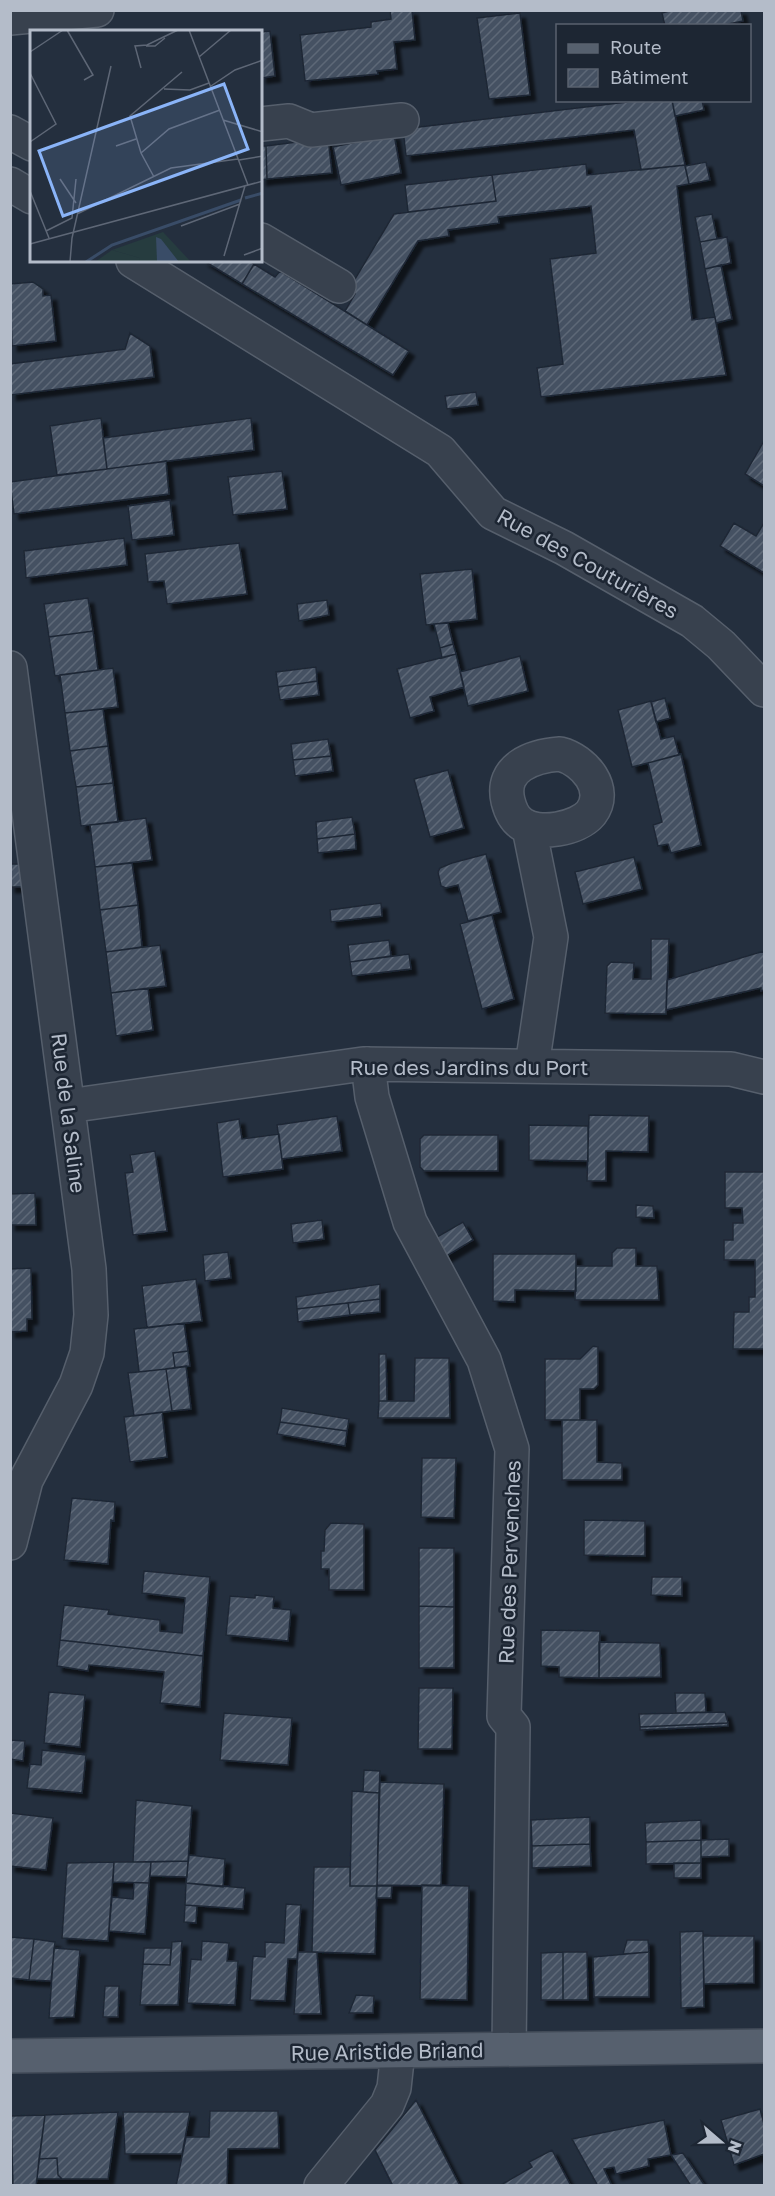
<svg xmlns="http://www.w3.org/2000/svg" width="775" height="2196" viewBox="0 0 775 2196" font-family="'Golos Text',sans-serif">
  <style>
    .building { fill: url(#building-hatch); stroke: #1f2835; stroke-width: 1.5; filter: url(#shadow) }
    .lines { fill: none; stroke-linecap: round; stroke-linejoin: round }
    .minor-casing { stroke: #565f6c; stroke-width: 36 }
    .major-casing { stroke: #414a57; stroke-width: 36 }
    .minor { stroke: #38414e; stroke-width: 33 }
    .major { stroke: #56606e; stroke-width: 33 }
    .labels { text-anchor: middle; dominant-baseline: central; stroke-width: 5; stroke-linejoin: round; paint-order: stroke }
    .street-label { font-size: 21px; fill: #b4bcc9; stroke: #1d2633 }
    .inset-river { fill: none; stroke: #394c67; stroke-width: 3 }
    .inset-road { fill: none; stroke: #5e6776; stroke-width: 1.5 }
    .view { fill: #8ab4f8; fill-opacity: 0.15; stroke: #8ab4f8; stroke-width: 3 }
    .inset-edge { fill: none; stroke: #b4bcc9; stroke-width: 3 }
  </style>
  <defs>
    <pattern id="building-hatch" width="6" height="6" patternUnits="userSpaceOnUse" patternTransform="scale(1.5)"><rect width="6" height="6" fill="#455162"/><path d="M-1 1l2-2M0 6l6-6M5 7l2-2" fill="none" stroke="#5d6877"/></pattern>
    <filter id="shadow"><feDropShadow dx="5.5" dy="5.5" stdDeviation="1.5" flood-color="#0009"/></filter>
  </defs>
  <rect width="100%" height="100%" fill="#242f3e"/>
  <path class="building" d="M390,10H412L415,40L394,42L397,69L377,71L378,74L305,81L300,35L371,27V22L391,19Z
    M741,10L743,21L719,26H665L662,13L673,10Z
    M520,13L530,95L489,99L477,18Z
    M270,31L275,76L261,78V32Z
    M644,100H672L685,165L641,170L634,130L406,156L403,129Z
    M672,100H702L704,110L675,116Z
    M394,134L401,173L341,185L333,147Z
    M328,138L332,173L267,179L266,146Z
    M261,146H266L267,179L261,180Z
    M706,162L710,180L689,184L685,166Z
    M586,164L587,175L685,165L689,184L677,186L692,320L715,317L726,375L541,397L537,368L563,364L550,259L596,253L591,206L498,217L499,223L448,230L449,236L418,241L367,325L345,311L355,294L349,289L394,214L496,201L492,175Z
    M492,175L496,201L408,212L405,185Z
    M712,214L717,239L700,242L695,217Z
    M727,237L731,263L705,269L700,242Z
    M204,261H250L254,264L242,284Z
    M254,264L275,277L280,271L409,351L393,375L242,284Z
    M721,265L732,319L716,323L705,269Z
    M33,282L43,289V296L51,295L56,341L12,346L10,284Z
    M130,333L150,346L154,377L11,395L10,364L125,349Z
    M476,392L478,405L447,409L445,396Z
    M101,418L107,469L57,475L50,426Z
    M251,418L254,450L107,469L103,438Z
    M764,441V486L745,474Z
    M166,461L169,494L14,514L10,482Z
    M282,471L287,509L233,515L228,477Z
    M170,500L174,535L132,540L128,506Z
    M734,523L756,536L764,523V573L720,546Z
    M124,538L127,565L26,578L24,551Z
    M239,543L247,594L167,604L164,581L148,582L145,554Z
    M472,569L477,619L426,625L420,574Z
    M88,598L93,631L49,637L44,604Z
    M327,600L329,615L299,621L297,604Z
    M448,623L453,644L440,648L434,624Z
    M93,631L98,670L55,676L49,637Z
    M453,644L456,654L442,658L440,648Z
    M456,654L464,687L430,697L434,711L410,718L397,669Z
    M520,656L528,691L468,706L460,672Z
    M316,667L317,681L278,687L276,672Z
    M113,668L118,707L65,713L60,675Z
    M317,681L319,695L280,700L278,687Z
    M665,698L670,718L656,722L651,702Z
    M651,701L661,739L674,736L679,755L632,767L618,710Z
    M103,709L108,746L70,751L65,713Z
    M328,739L331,756L293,760L291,744Z
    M108,746L113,783L76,787L70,751Z
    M681,754L701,845L671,853L668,844L658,846L653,825L662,822L648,763Z
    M331,756L333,771L295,776L293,760Z
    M448,770L464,828L430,837L414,779Z
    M113,783L118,822L81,826L76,787Z
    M352,817L355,834L317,839L316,822Z
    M146,818L152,860L95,867L90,825Z
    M355,834L356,849L318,853L317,839Z
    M486,854L501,912L468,921L458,885L446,888L441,886L438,872L440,868L452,863Z
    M634,857L642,889L583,904L575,872Z
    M132,863L138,905L100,910L95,867Z
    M10,864H24L27,887H10Z
    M381,903L382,916L331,922L330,910Z
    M138,905L142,947L106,952L100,910Z
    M492,915L514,999L482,1009L460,924Z
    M651,939H669L666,1014L605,1013L607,966L611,962L634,963L633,979H651Z
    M389,940L391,956L350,962L348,945Z
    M160,945L166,986L111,993L106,952Z
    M764,951V990L761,991V988L666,1010L667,980Z
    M409,954L411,969L352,976L350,962Z
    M148,988L153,1030L116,1036L111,993Z
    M589,1115L649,1116L648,1152L606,1151V1181H587Z
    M337,1116L342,1151L282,1159L277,1125Z
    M239,1119L242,1139L279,1134L283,1169L223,1177L217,1123Z
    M529,1125L588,1126V1161L529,1160Z
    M424,1135H498V1171H424L420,1167V1139Z
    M155,1151L167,1231L133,1235L125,1173L133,1172L130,1155Z
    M725,1172H764V1349H733L734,1312H749V1297H755V1260H724V1240H733V1223H743L742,1208H725Z
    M35,1193L36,1225H10V1194Z
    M636,1205L653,1206L654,1218L636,1217Z
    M322,1220L324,1239L293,1243L291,1224Z
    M463,1222L473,1240L440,1260L430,1241Z
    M617,1248H636V1266H657L659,1300H575L576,1266H612V1253Z
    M228,1252L231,1278L205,1281L203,1255Z
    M493,1254H576V1291L515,1290V1302L493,1301Z
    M31,1268L32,1319H27V1331L10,1332V1269Z
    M196,1279L202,1321L147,1328L142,1286Z
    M380,1284V1299L297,1309L296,1297Z
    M380,1299V1312L350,1315L348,1303Z
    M348,1303L350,1315L298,1322L297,1309Z
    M184,1323L188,1351L173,1353L175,1368L139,1372L134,1329Z
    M593,1346L598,1347V1385L594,1389H580V1420H545V1359H580Z
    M188,1351L190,1366L175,1368L173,1353Z
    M379,1354H386L387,1401H379Z
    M415,1358H449L450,1418H378L379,1401H414Z
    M186,1366L191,1409L172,1411L166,1369Z
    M166,1369L172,1411L134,1416L128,1373Z
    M282,1408L349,1419L347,1431L280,1422Z
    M162,1412L167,1457L130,1462L124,1417Z
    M562,1420H597V1462L622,1463V1480H562Z
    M280,1422L347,1431L345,1446L277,1434Z
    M422,1458H456L454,1518L421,1517Z
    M72,1498L115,1502L114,1521L111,1520L108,1564L64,1560Z
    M584,1520L645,1521V1556L584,1555Z
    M331,1523L364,1524V1590H329V1569H321V1551H324L325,1530Z
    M419,1548H454V1607L419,1606Z
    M144,1571L210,1577L203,1656L60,1640L64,1605L109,1610L108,1614L160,1620V1631L182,1633L185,1598L142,1593Z
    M652,1577H682V1596L651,1595Z
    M255,1595L274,1597L273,1608L291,1610L288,1641L226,1635L230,1596L255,1598Z
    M419,1606L454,1607V1668H419Z
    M541,1630L600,1631L599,1678L559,1677V1667L541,1666Z
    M60,1640L203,1656L200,1707L160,1703L164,1672L89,1665L88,1671L57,1666Z
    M599,1642L660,1643L661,1677L599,1678Z
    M419,1688H453L452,1749H418Z
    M49,1692L85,1695L80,1747L44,1743Z
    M675,1693H705L706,1712L676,1713Z
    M725,1712L728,1723L640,1727L639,1714Z
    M224,1713L292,1718L288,1765L220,1760Z
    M728,1723V1726L640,1730V1727Z
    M10,1740L25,1741L23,1761L10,1759Z
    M42,1750L86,1755L82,1793L27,1788L30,1764L41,1765Z
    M364,1770L380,1771L379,1793L363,1792Z
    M380,1782L444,1784L441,1886L377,1885Z
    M352,1791L379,1793L377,1886H350Z
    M136,1800L192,1806L188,1861L133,1862Z
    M10,1813L53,1818L46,1870L10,1866Z
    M590,1817V1844L532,1846L531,1820Z
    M701,1820V1840L646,1842L645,1823Z
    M729,1839V1856L701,1857V1840Z
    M701,1840V1863L646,1864V1842Z
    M590,1844L591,1866L532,1868V1846Z
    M189,1855L225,1859L223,1887L186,1883Z
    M188,1861L187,1877L150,1876L151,1862Z
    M114,1862H151L149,1883L113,1882Z
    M114,1862L108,1941L62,1938L67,1863Z
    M674,1863H701V1878H674Z
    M314,1867H350V1886H377L375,1954L312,1952Z
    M134,1883H149L145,1934L109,1931L112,1897L133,1899Z
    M186,1883L245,1888L243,1909L185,1905Z
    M422,1885L469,1886L467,2000L420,1999Z
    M377,1886H392L391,1898H376Z
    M286,1904L301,1905L297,1959H288L285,2001L250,2000L253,1956L265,1957V1942L284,1943Z
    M185,1905L197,1906L196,1923L184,1922Z
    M703,1931L704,2007L681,2008L680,1932Z
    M703,1936H754V1983L704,1984Z
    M10,1937L34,1939L29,1980L10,1978Z
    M34,1939L55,1942L51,1981L29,1980Z
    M627,1940H648L649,1952L623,1954Z
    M182,1941L178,2005H140L143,1964L170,1965L172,1942Z
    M202,1941L229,1943L227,1961H238L235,2005L187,2003L191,1959L201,1960Z
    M54,1948L80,1950L74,2017L49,2018Z
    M144,1948H171L170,1965L143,1964Z
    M298,1952H317L321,2014H294Z
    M563,1952H587L588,2000H563Z
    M563,1952V2000H541V1953Z
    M649,1952V1997H594L593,1957Z
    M105,1986H119L118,2017H103Z
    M356,1995L374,1996L373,2013H349Z
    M416,2100L460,2186H393L375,2150Z
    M760,2109L764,2124V2154L734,2165L721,2120Z
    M210,2111H278L279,2148L228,2149L227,2186H176L186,2137H209Z
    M118,2112L108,2179H62L58,2175L57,2158L39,2159L45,2115Z
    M123,2112H190L182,2154H125Z
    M45,2115L36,2186H13L11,2116Z
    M664,2120L671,2155L648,2159L649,2166L616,2174L614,2167L604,2169L612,2186H598L572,2139Z
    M552,2150L571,2186H499L532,2167L529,2162Z
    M683,2153L705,2186H691L671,2155Z
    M57,2158L58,2175L62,2179H37L39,2159Z"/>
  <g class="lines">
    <defs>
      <path id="minor" d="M10,18L97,10
        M261,124L289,121L311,130L402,120
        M10,132L32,144
        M10,184L32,197
        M261,240L339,286
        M133,261L440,451L493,513L564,548L692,621L721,645L764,690
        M10,668L89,1269L91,1315L87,1353L76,1385L26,1480L10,1543
        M560,754C584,760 609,789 591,813C578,829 538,836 522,824C514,819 510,809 508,801C500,767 533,756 560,754Z
        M529,828L551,937L532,1066
        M368,1064L372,1097L410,1222L484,1360L512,1449L504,1716L513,1727L509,2049
        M68,1106L363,1064L731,1069L764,1077
        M321,2186L387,2105L394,2088L398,2051"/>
      <path id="major" d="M10,2056L764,2046"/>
    </defs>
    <use href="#minor" class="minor-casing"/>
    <use href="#major" class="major-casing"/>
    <use href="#minor" class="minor"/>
    <use href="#major" class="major"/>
  </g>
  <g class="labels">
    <g class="street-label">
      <text transform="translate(588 563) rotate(29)">Rue des Couturières</text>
      <text x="469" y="1067">Rue des Jardins du Port</text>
      <text transform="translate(69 1113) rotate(83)">Rue de la Saline</text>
      <text transform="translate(509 1562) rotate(-88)">Rue des Pervenches</text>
      <text transform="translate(387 2051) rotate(-1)">Rue Aristide Briand</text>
    </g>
  </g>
  <g transform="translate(30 30)">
    <rect width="232" height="232" fill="#242f3e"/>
    <path d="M133,202L161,232H109V228L82,220Z" fill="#263c3f"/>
    <path d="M82,220L110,228L109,232H65Z" fill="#263c3f"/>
    <path d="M126,207L131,209L149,232L127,231Z" fill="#394c67"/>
    <path class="inset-river" d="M215,168L233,163M56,232L82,215L211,170"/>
    <path class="inset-road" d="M37,0L63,45L54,50M159,0L218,155M116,16H125L135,8M0,22L33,0M169,27L201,0M111,38L105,16L117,15L148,0M0,43L26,94L0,112M181,56L205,40L233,30M134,59L160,60L179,53M193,90L233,102M86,116L106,109M111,123L139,99L190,80M209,130L233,126M124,147L111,123L100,86L152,42M30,149L46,173M0,161L19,208M47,184L141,138L208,129M151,196L210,174M16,201L42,188L46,149M0,214L233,151M214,225L233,218M194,226L215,156M40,232L42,208L81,36"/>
    <path class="view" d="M194,54L218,119L33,186L9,121Z"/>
    <rect width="232" height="232" class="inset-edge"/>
  </g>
  <rect width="775" height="2196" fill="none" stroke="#b4bcc9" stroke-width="24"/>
  <rect x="556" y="24" width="195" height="78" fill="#1d2633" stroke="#59626f" stroke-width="1.5"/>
  <rect x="568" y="44" width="30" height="9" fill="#56606e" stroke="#59626f" stroke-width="1.5"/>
  <text x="610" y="54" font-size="18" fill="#b4bcc9">Route</text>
  <rect x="568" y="69" width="30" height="18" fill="url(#building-hatch)" stroke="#59626f" stroke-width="1.5"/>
  <text x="610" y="84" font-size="18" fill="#b4bcc9">Bâtiment</text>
  <g transform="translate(721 2142) rotate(110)" stroke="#1d2633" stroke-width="4.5" paint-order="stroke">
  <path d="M0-4.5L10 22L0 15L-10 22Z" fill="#b4bcc9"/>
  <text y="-9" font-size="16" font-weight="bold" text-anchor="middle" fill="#b4bcc9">N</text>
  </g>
</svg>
